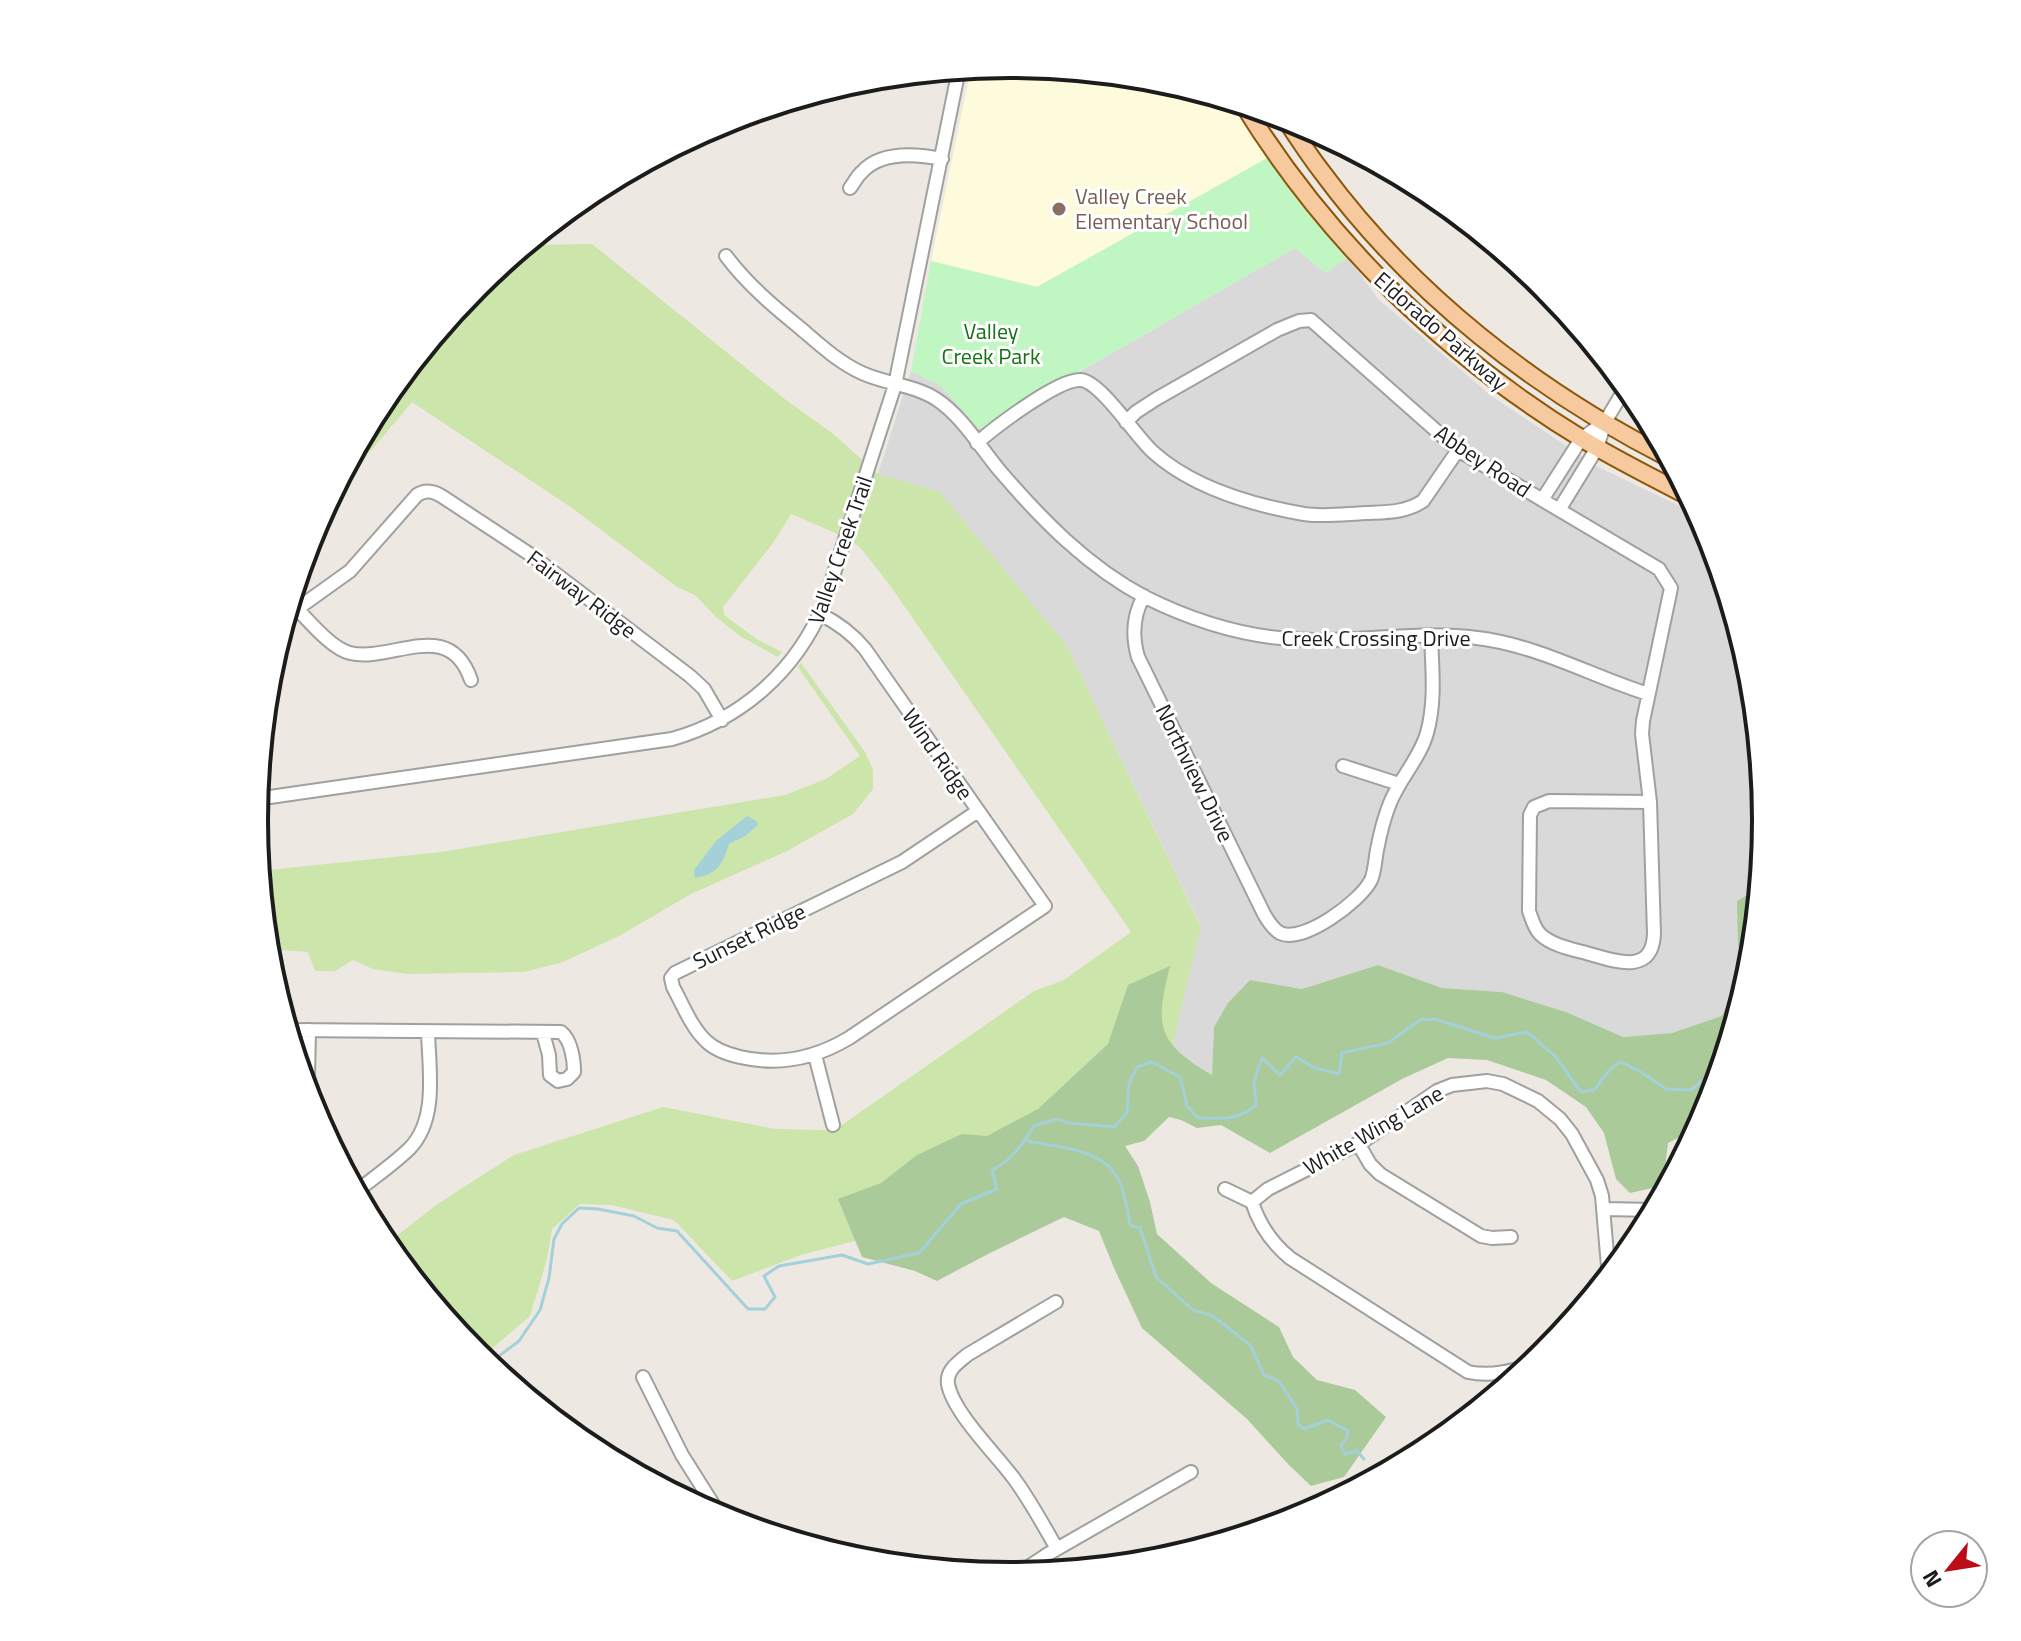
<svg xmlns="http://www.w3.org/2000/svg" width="2021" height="1641" viewBox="0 0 2021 1641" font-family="'Titillium Web',sans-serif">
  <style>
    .residential { fill: #dad9d9 }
    .education { fill: #fdfbdb }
    .grass { fill: #cbe5aa }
    .forest { fill: #abca99 }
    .park { fill: #c0f6c1 }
    .water { fill: #a4d0d9 }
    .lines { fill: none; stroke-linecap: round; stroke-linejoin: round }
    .stream { stroke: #a4d0d9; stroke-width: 3 }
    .minor-casing { stroke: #a0a0a0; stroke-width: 16 }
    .major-casing { stroke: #8c5708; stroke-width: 20 }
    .minor { stroke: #fff; stroke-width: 12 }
    .major { stroke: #f6ca9e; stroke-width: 16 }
    .education-dot { fill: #8d6e63; stroke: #fff; stroke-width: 3 }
    .labels { text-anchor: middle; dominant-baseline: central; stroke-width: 6; stroke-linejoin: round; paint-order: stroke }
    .education-label { font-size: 22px; fill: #785e54; stroke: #fff; text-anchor: start }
    .park-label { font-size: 22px; fill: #117312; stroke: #fff }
    .street-label { font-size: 22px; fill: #1c1c1c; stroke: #fff }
    .rim { fill: none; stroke: #1c1c1c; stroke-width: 4 }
  </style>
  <rect width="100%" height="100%" fill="#ede9e2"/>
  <path class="residential" d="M1295,248L1326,273L1348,257L1378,299L1490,395L1598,467L1701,516L1710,531L1753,673L1767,821L1760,887L1737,901L1748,960L1740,973L1722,1017L1672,1033L1623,1037L1565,1012L1502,992L1442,988L1378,965L1302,989L1250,980L1214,1027L1212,1075L1188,1060L1172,1047L1201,926L1067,646L878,474L911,371L941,386L980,429Z"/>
  <path class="education" d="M1011,64L1159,79L1236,102L1269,157L1037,287L931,261L971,68Z"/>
  <path class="grass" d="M592,244L786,400L832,433L878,474L940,492L1067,646L1201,927L1172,1047L1108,1110L866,1238L801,1255L732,1281L674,1220L611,1205L580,1204L552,1229L547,1259L530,1316L480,1359L385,1245L436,1205L514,1155L663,1107L775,1129L825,1130L839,1127L1034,991L1064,980L1131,932L889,584L859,546L838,534L791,514L773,543L723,607L724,615L758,640L782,652L778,657L740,636L716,617L695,595L677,587L572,508L412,402L326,504L382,400L476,285L525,245Z
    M801,663L865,752L873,770V789L853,814L787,851L691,894L621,935L563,962L524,972L408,974L373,969L353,960L335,971H315L308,952L282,950L268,958L259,871L441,852L785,795L826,779L860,756L798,667Z"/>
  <path class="forest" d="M1760,887L1752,969L1709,1110L1699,1130L1690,1132L1668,1143L1665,1168L1657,1187L1630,1193L1616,1179L1604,1133L1586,1107L1546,1080L1487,1060L1448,1058L1402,1079L1270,1153L1221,1125L1197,1128L1181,1120L1169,1117L1144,1141L1125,1146L1138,1166L1150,1202L1157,1234L1211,1283L1279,1327L1293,1357L1317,1380L1355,1390L1386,1417L1344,1477L1311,1486L1288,1464L1247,1419L1142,1328L1114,1268L1099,1231L1064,1217L990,1253L937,1281L915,1271L862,1257L838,1199L881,1183L917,1155L962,1134L987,1136L1038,1109L1108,1044L1128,985L1170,966C1155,1026 1156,1042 1212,1075L1214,1027L1228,1003L1250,980L1302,989L1378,965L1442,988L1502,992L1566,1012L1623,1037L1672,1033L1722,1016L1740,973L1748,961L1738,947L1737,901Z"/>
  <path class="park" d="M1269,157L1348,257L1326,273L1295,248L979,429L941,386L911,371L931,261L1037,287Z"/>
  <path class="water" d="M747,816L756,821L758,825L745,836L729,844C723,863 718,874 695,878L694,870L716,841Z"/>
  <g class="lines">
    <path class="stream" d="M1027,1141C1057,1147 1100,1148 1117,1177C1125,1190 1127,1210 1130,1225L1140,1228L1156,1277L1193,1310L1213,1316L1251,1346L1264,1375L1279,1381L1297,1409L1298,1424L1304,1429L1328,1420L1348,1431L1347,1438L1341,1445L1345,1454L1357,1451L1364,1459
      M487,1365L519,1341L540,1310L549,1278L554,1239L562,1224L579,1208L598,1209L634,1216L657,1228L677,1231L748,1309H765L775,1297L764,1276L779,1266L842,1255L868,1264L919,1253L961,1204L997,1189L992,1170C1012,1160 1022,1145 1034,1126L1057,1119L1069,1123L1114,1127L1127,1113L1129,1084L1137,1067L1152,1062L1180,1077L1187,1106L1198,1118C1224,1118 1235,1122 1256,1105L1254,1081L1262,1058L1280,1075L1296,1057L1315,1068L1339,1074L1342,1053L1388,1043L1420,1020L1435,1019L1494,1038L1527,1032L1555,1056L1581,1092L1594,1090L1612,1067L1621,1062L1641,1072L1666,1089L1691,1090L1724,1063"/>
    <defs>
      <path id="minor" d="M1253,121L1270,112
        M850,188C854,183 857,176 862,172C881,151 917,154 942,159
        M726,256C747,284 772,305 799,327C819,344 838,362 862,373C886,384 914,385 936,399C962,416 980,447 1000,471C1042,520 1088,567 1145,597C1199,624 1260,641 1320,640C1372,640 1424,631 1477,638C1537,645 1591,676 1648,694
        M1126,422L1136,412L1156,399L1277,330L1299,321L1311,320L1458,450L1659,569L1671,588L1643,721L1642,734L1650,802
        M977,443C994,428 1059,378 1081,380C1101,382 1136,437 1153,452C1193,488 1252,505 1304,514C1324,517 1345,514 1365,513C1386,512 1405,513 1423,501L1458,450
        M1542,500L1581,439L1605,422
        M1559,510L1597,448L1605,422L1627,385
        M1144,596C1133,615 1132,636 1138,657L1264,914C1268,921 1273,929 1280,933C1303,944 1361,901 1371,880C1375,871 1375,860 1377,850C1380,834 1384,818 1390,803C1400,778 1420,758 1427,733C1436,701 1432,667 1431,635
        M297,609C310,622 332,649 350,653C392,663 449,616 471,680
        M820,614C838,623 852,633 865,649L1045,906L849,1038C814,1059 779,1066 740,1057C727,1054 715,1050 706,1041C691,1027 683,1005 673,987L671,978L675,973L902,862L978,811
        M284,623L297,609L350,571L417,495C426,489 434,491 443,497L531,555L690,676L704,689L722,720
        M1343,766L1399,784
        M256,799L672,739C742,719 796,671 824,604L895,385L959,69
        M1549,801L1650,802L1654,934C1652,977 1612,960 1586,953C1571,949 1551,945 1540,934C1534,928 1532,919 1529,911L1530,815L1534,807Z
        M287,1030L561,1032C571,1040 574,1059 574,1072L567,1079L558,1081L550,1075L549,1055L543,1033
        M309,1030L308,1077L313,1112
        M815,1055L833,1125
        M1358,1143L1370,1164L1380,1174L1481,1236L1492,1238L1511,1237
        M1225,1189L1252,1202C1259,1224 1273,1244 1290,1258L1468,1372C1492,1377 1512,1371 1535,1364
        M356,1192C373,1178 394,1164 410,1148C438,1119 429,1069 428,1032
        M1252,1202L1268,1189L1365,1140L1437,1091L1452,1085L1487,1081L1503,1084L1538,1101L1560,1119L1572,1134L1597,1180L1602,1196L1609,1278
        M1604,1209L1656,1210
        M1056,1302L967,1355C958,1363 946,1370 948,1384C953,1413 998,1456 1015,1480C1031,1502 1044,1526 1057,1549
        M643,1377L682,1455L723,1520
        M1015,1576L1048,1554L1191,1472"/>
      <path id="major" d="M1243,104C1328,242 1446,356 1584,440C1619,461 1655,479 1692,498
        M1284,117C1296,135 1308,154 1322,172C1412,294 1536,391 1671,459"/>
    </defs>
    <use href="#minor" class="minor-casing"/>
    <use href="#major" class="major-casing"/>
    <use href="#minor" class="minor"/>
    <use href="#major" class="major"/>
  </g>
  <circle class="education-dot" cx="1059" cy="209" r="8"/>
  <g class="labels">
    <g class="education-label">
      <text x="1075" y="196">Valley Creek<tspan x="1075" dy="25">Elementary School</tspan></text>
    </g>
    <g class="park-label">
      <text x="991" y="331">Valley<tspan x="991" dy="25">Creek Park</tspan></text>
    </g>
    <g class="street-label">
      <text transform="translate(1441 331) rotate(41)">Eldorado Parkway</text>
      <text transform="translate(1483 461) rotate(34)">Abbey Road</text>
      <text transform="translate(840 550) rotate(-71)">Valley Creek Trail</text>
      <text transform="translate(582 594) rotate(37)">Fairway Ridge</text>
      <text x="1376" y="638">Creek Crossing Drive</text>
      <text transform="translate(938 754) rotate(55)">Wind Ridge</text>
      <text transform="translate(1195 773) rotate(64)">Northview Drive</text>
      <text transform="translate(749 936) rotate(-26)">Sunset Ridge</text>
      <text transform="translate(1373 1130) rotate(-30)">White Wing Lane</text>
    </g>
  </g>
  <path d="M0 0H2021V1641H0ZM268 820a742 742 0 1 1 1484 0a742 742 0 1 1-1484 0Z" fill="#fff" fill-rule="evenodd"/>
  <path class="rim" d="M268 820a742 742 0 1 1 1484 0a742 742 0 1 1-1484 0Z"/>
  <g transform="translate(1949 1569) rotate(240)"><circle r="38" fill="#ffffff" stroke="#a4a4a4" stroke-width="2"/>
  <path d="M0-6L14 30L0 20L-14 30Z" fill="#bd0b17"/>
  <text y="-12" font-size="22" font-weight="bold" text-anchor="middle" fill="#1c1c1c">N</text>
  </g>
</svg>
